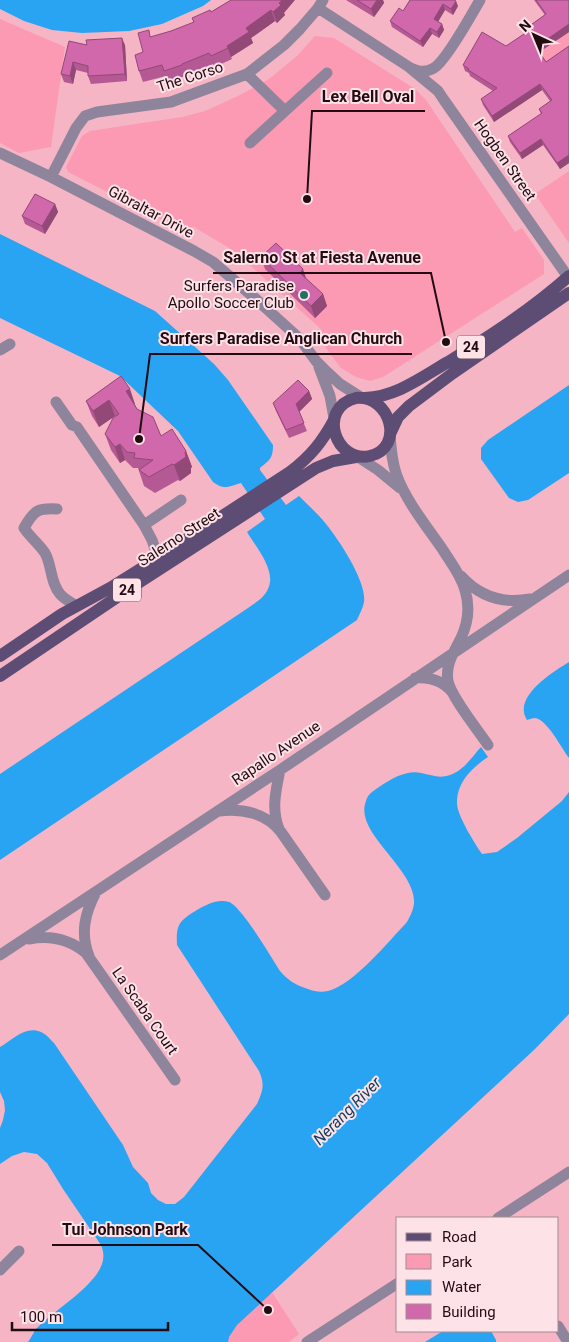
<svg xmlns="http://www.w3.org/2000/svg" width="569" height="1342" viewBox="0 0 569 1342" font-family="Roboto,sans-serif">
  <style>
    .green { fill: #fc9ab4 }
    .water { fill: #28a4f2 }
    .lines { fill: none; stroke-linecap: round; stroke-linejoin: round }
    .minor { stroke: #8e859c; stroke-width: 11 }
    .major { stroke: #5d4d74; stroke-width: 12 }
    .wall { fill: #b45993 }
    .shaded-wall { fill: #924978 }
    .building { fill: #d168ab; stroke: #924978 }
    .poi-dot { fill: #266e64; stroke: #fde2e8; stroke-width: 2 }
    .labels { text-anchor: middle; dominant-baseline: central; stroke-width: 4; stroke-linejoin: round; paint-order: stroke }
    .shield { fill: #fde2e8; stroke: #644c52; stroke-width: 1 }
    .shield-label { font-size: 14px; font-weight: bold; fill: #220c12 }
    .street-label { font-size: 15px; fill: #220c12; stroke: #fde2e8 }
    .poi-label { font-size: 15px; fill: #220c12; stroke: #fde2e8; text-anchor: end }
    .water-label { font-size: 16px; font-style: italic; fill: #0f3e5e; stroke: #fde2e8 }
    .leader { fill: none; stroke: #220c12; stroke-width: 2 }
    .callout-dot { fill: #220c12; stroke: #fde2e8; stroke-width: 2 }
    .callout-label { font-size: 16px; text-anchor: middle; font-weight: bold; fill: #220c12; stroke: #fde2e8; stroke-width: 4; stroke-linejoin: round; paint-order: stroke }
  </style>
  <rect width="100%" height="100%" fill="#f5b5c4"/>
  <path class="green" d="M0,19L65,47L51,147L19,153L0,143Z
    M569,32V54L548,68L538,53Z
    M315,36L334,38L415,89L426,100L515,232L522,228L544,260V274L383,377L370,381L356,377L341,368L331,355L317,335L322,330L234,251L194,227L182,230L68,172L66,167L82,136L90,131L182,117L205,111L238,96L269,79L297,56Z
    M569,171V243L535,194Z
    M272,1292L299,1334L289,1342H228C229,1326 260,1303 272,1292Z"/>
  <path class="water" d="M0,0H211L203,6L162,24L129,31L82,33L52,30L24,21L0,9Z
    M0,234L155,311L214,364L228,380L273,445C273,458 270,460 260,468V470L286,505L299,496C308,505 318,514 326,524C339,540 367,582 364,602C363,608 359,615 357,620L0,860V774L248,608C255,603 264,598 268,589C277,571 256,547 247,532L265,519L241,483C228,487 224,490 213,482L178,431L120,376L0,318Z
    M569,385V473L528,500L518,502L509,498L481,459V448L488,440Z
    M569,662V758C562,749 547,719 535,718C532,718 530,719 527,720C512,697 553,672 569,662Z
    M481,747L488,757C473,767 458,781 457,800C456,810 463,821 467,830C472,838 476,846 482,854L497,852L517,838L562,801L569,792V1014L535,1049L237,1325L229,1337L228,1342H28C32,1337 34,1330 39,1326C56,1309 99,1284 103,1260C104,1254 103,1250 101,1245L63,1189L47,1163L37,1154L24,1152L12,1156L0,1164V1128L3,1120L5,1110L4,1101L0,1092V1047C12,1040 26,1025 41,1032C46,1034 50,1039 54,1043L123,1145L133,1167L148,1183L151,1193L158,1200L166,1204H175L184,1197L257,1104C263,1090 265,1085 259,1071L177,945C176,927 178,922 192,913C203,906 217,898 229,902C242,907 271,957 280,971C288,980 294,984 305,988C313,991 320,993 328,991C352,986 390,940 407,922C410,916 413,911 414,904C417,869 353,833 366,801C368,793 375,790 382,785C393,778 407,770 421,773C432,775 439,779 450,775C463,771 472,757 481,747Z
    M443,1331H491L496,1340V1342H425Z"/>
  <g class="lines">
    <path class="minor" d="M323,0L318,8L409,67C418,72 425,73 434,68C446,61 472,14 480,0
      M409,67L438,91L444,100L568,277
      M247,74L285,111L327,73
      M250,143L285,111
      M0,153L51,177L194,251L213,262L257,300L300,339L316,361L325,370L340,384L362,398
      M51,177L76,128L85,116L97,112L171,102L247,74L284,45L300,29L318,8
      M0,350L10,344
      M319,367L330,396L334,418
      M56,402L72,425L77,427L144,525L152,540L158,558
      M390,435C391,449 392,463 397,476C406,501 428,528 443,550C451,563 461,575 465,590C470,606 468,623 461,638C454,652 445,665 448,681C451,697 478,730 488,745
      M358,457L378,470L400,488
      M57,509C38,508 34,510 24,528C30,537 39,544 45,553C52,565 50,582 60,594C64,599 71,602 76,606
      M144,525L181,500
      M461,576C480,597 503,604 530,599
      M415,678C429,677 442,680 452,692
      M219,811C242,808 266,813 281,832L325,895
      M279,829C271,809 276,790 280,770
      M29,939C50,935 69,939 86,953L175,1080
      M0,955L280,770L569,575
      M89,956C80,933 85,913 96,892
      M498,1218L569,1172
      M0,1270L19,1251
      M558,1326L568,1342
      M307,1342L398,1283"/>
    <path class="major" d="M356,398C391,395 405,448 370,456C336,464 316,408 356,398Z
      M365,398C396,397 422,377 448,362C490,336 532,309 569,276
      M391,432L398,417L409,406L453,373L569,293
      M0,656L62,614L110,588L158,558L290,472C311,456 322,442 334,420
      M0,676L135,585L316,468L333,461L356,457"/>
  </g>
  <path class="wall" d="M231,0L284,13L285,15L277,23L275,21L251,38L253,43L231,57L232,59L215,67L213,64L186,75V76L168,81L166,76L143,82L139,71L143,52L151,37L171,31L194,23L192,18L211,12Z
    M346,0H383L384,3L374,17Z
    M410,0L458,6L453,15L445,10L438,22L442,24L444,30L439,38L432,34L423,47L392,27L390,21L403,11Z
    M534,0H569V32L539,52L546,62L569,46V163L560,169L543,145L522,159L510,142L508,136L541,114L539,109L550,101L542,90L494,122L483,105L481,99L493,91L470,76L469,73L465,71L463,65L506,46L530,30L528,27L545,15Z
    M87,45H125L127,81L91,84L88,76V73L76,70L73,84L64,82L61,74Z
    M55,204L58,212L45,234L25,224L22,216Z
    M261,257L323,294L327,306L315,318L265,269Z
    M121,376L137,409L161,436L186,451L192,467L191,468V473L180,481L178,480L155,493L144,486L138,468H133L125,460L120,463L111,450L105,434L116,416H115L99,427L92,416L86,401Z
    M309,391L312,399L299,412L307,431L289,438L276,411L273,403Z"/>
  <path class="shaded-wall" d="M282,0H295L284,13L285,15L277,23L273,12Z
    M377,0H383L384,3L374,17L371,9Z
    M456,1L458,6L453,15L451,9Z
    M443,4L445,10L436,25L434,19Z
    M271,10L275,21L251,38L253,43L231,57L227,46L246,28Z
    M442,24L444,30L439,38L437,32Z
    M569,24V32L538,53L536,47Z
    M430,28L432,34L423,47L420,41Z
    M122,38L125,45L127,81L125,74Z
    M73,62L76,70L73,84L70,76Z
    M540,84L542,90L494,122L492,116Z
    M541,139L543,145L522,159L520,153Z
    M569,155V163L560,169L557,163Z
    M55,204L58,212L45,234L42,226Z
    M303,269L307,281L300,273Z
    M323,294L327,306L315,318L311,306Z
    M130,389L135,404L131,407L126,391Z
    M309,391L312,399L299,412L296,404Z
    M109,400L115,416L99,427L93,411Z
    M120,444L125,460L120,463L115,447Z
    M186,451L192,467L191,468V473L180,481L174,465Z"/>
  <path class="building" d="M231,0H282L279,3L281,5L273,12L271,10L246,28L249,32L227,46L228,48L211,56L209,53L182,64V65L164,71L162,65L139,71L135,55L143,52L138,33L149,30L150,37L171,31L194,22L192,18L210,10L211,12Z
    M357,0H377L371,9Z
    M410,0H454L456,1L451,9L443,4L434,19L442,24L437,32L430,28L420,41L390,21L399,8L403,11Z
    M536,0H569V24L536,47L546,62L569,46V155L557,163L541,139L520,153L508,136L542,113L539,109L552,100L540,84L492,116L481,99L497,88L468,70L469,69L463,65L482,32L506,46L530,30L528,27L546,14Z
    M122,38L125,74L88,76V66L73,62L70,76L61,74L69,41L87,45L86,40Z
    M35,194L55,204L42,226L22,216Z
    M276,243L303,269L300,273L323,294L311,306L261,257Z
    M121,376L130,389L126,391L137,409L153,417L161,436L172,429L186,451L185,452L186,457L174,465L172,464L149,477L139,470L153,460L134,458L135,453L127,452L120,444L115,447L105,434L113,418L119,414L109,400L93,411L86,401Z
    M298,380L309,391L296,404L304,423L286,430L273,403Z"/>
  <circle class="poi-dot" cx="304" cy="295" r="5"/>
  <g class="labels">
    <g class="shield">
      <rect x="457" y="335.5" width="28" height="23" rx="4"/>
      <rect x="113" y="578.5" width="28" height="23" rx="4"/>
    </g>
    <g class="shield-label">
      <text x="471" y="347">24</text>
      <text x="127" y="590">24</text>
    </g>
    <g class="street-label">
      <text transform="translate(190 77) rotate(-18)">The Corso</text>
      <text transform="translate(505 160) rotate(55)">Hogben Street</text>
      <text transform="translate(151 212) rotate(28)">Gibraltar Drive</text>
      <text transform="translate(179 537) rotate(-33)">Salerno Street</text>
      <text transform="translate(276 753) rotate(-34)">Rapallo Avenue</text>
      <text transform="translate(145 1011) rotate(55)">La Scaba Court</text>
    </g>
    <g class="poi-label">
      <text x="294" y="286">Surfers Paradise<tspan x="294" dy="17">Apollo Soccer Club</tspan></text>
    </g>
    <g class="water-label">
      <text transform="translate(347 1111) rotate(-45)">Nerang River</text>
    </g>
  </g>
  <path class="leader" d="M307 199L312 111H425M446 342L431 273H213M139 439L150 354H412M268 1310L198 1245H52"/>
  <g class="callout-dot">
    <circle cx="307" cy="199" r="5"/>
    <circle cx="446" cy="342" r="5"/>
    <circle cx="139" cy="439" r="5"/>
    <circle cx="268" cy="1310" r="5"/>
  </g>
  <g class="callout-label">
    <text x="368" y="102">Lex Bell Oval</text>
    <text x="322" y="263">Salerno St at Fiesta Avenue</text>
    <text x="281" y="344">Surfers Paradise Anglican Church</text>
    <text x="125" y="1235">Tui Johnson Park</text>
  </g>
  <rect x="396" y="1217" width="162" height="115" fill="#fde2e8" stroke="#a58c92"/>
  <rect x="406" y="1233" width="25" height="8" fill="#5d4d74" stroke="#a58c92"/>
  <text x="442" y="1242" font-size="15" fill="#220c12">Road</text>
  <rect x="406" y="1254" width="25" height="15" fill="#fc9ab4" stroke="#a58c92"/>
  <text x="442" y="1267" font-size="15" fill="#220c12">Park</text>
  <rect x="406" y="1280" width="25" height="15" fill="#28a4f2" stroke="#a58c92"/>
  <text x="442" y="1292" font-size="15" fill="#220c12">Water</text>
  <rect x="406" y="1304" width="25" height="15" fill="#d168ab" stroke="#a58c92"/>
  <text x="442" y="1317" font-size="15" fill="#220c12">Building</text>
  <g transform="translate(534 35) rotate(316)" stroke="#fde2e8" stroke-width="4" paint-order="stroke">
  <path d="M0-4L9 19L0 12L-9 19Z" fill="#220c12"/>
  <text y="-8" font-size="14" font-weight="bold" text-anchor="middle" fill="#220c12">N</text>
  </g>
  <path d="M12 1322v8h156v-8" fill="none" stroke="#220c12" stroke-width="2.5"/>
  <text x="20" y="1322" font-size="15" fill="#220c12" stroke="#fde2e8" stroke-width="4" paint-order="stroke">100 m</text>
</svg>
